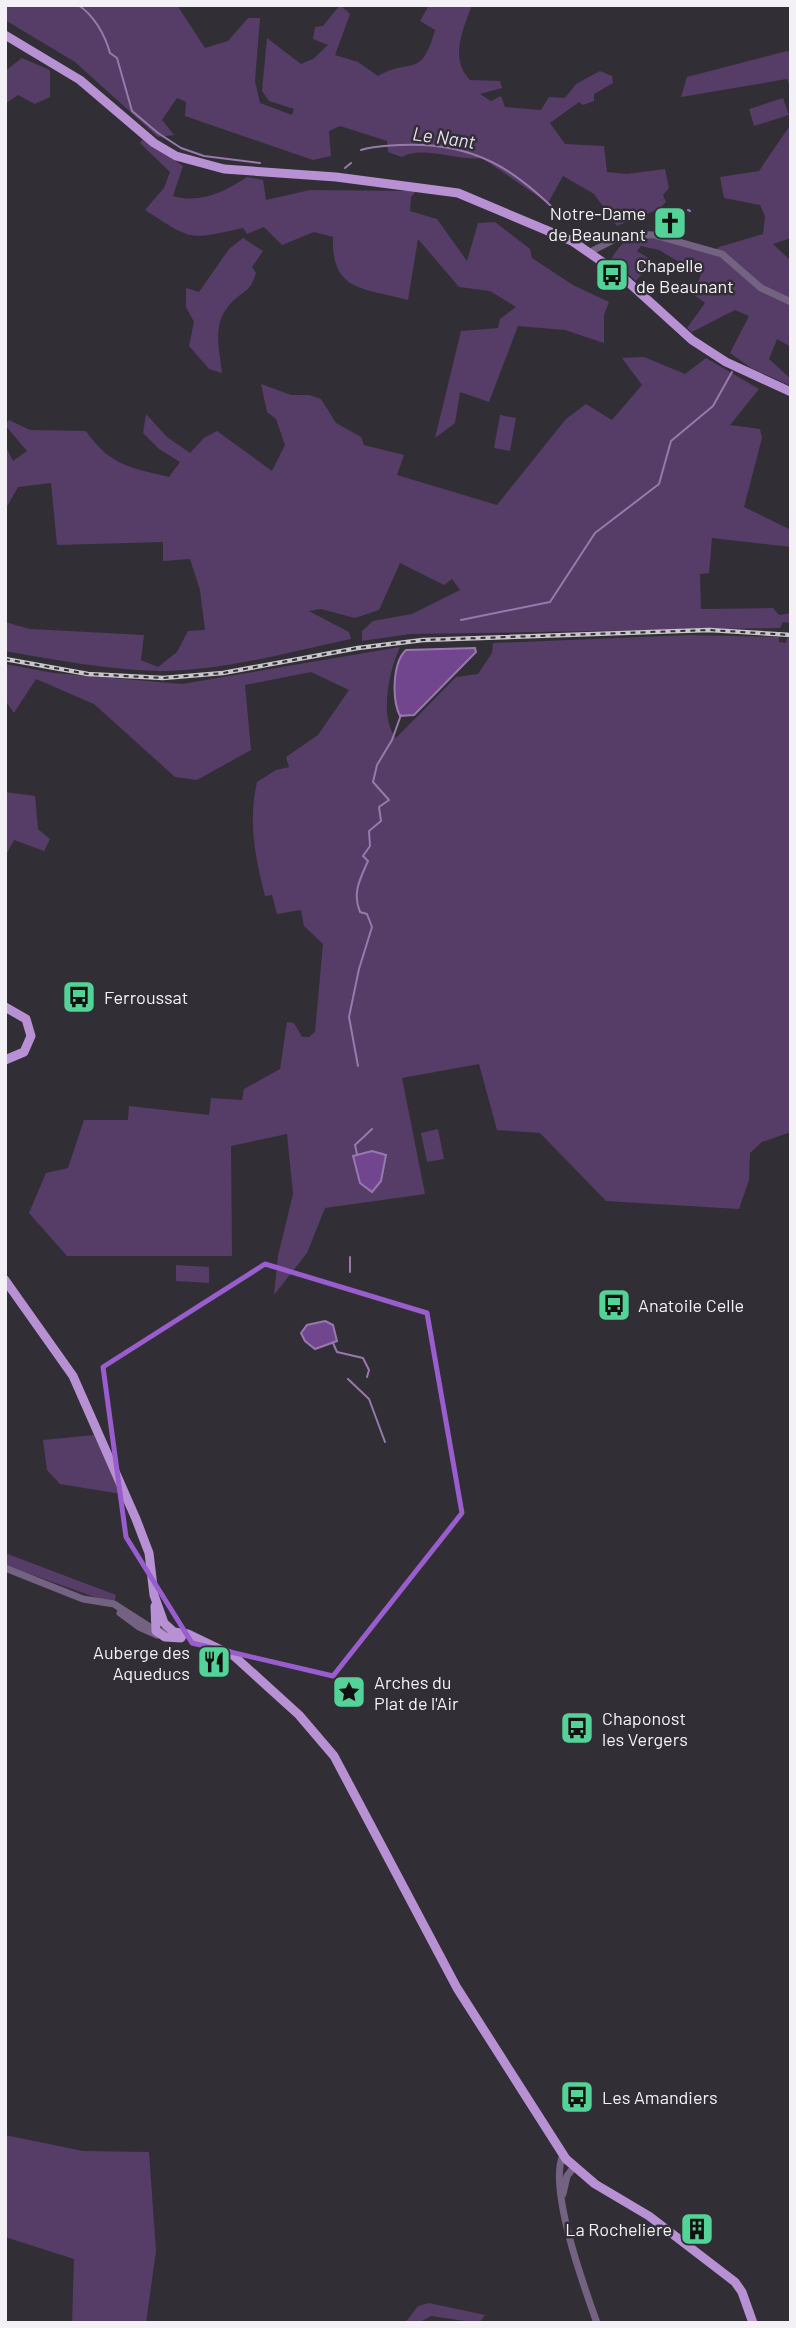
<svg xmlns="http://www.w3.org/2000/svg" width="796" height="2328" viewBox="0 0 796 2328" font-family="Barlow,sans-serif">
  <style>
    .green { fill: #553d67 }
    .water { fill: #71468f; stroke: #9879ae; stroke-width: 2 }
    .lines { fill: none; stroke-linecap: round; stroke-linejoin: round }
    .stream { stroke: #9879ae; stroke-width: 2 }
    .minor { stroke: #746282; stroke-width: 7 }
    .major { stroke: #b791d4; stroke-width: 9 }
    .rail-casing { stroke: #c9c6cc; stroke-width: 4.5 }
    .rail { stroke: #322e35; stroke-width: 2; stroke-dasharray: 5; stroke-linecap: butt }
    .marked { fill: none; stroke: #995dcd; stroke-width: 5; stroke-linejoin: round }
    .labels { text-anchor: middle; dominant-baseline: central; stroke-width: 5; stroke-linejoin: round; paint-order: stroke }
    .poi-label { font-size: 18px; fill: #f4f1f6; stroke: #322e35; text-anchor: start }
    .water-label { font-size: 19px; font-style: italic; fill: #e8ddf2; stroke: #322e35 }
  </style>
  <rect width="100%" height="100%" fill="#322e35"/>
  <path class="green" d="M5,5H177L205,48L228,41L248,18H260L255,81L260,103L292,115L294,109L269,101L262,91L267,38L301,64L313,59L328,45L313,39L315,27L323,26L340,5L350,14L335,55L358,62L378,76C412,57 421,80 435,30L420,21L429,5H472C463,30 449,58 470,80L500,81L502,88L480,94L491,101L501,96L505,107L541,110L549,97L565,98L576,84L600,71L612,76L613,83L594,94V101L583,105L579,102L550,123L565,144L604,146L607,172L627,174L665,169L669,188L663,195L666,202L659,209L617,226L594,194L563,176L548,203L482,158C457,161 421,145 402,157L388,152L387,141L340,126L329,131L331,156L313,160L185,116L186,102L177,98L162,120L174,135L158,137L75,62L5,20Z
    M787,51L791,53V89L787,79L681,97L687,77Z
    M22,58L50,70V97L35,104L18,95L5,104V71Z
    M783,98L789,115L754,126L749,109Z
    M791,124V238L773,244L791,261V347L777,339L769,359L791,379V386L751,368L730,353L749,316L735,310L692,332L687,328L705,303L693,294L701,275L659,250L641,246L637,251L653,261L636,281L611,259C617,250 621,243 630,239C648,232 693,249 712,254L719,247L763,234L765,216L760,205L724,198L720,177L759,171Z
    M143,139L183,166L173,196C201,204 224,192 247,177L263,180L266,200L310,190L416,191L411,197L410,211L437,219L467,261L478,223L495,222L530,249L532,258L573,285L609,302L604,315V343L565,330L518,326L489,402L460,392L455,423L435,438L461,331L498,328L500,319L516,307L490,291L459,287L418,239L408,300C364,288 331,292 333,237L314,232L282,245L264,227L247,234L243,228C188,240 193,241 145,210L164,188L170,172L140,143Z
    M243,238L263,251L252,267L256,273C250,292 246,289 233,301C211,322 219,347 222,373L209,369L189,346L194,322L186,307V288L199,292L229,249Z
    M644,357L685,374L706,358L759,389L730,425L760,429L762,438L744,507L791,530V547L712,538L709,573L700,574L701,609L773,608L779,615L791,613V628L789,623L783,622L780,628L410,634L362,641V631L373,621L412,614L460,590L452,579L444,585L400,563L379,610L355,618L321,609L309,611L349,632L351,639C288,652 224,671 160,671C108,670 56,660 5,651V622L30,629L144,635L141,660L158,667L177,652L188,631L205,630L200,590L190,559L163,561V542L57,545L51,483L18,487L5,510V445L13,461L27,451L5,425L9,420L30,430L86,431C109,465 131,468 169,477L180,462L159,449L143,433L146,414L167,437L190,453L204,438L217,431L272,471L285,445L276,419L267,412L261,384L291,395H309L321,399L336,423L361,437L364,445L404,455L397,475L497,505L566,419L586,404L612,420L642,385L622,358Z
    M500,415L516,418L510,451L494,448Z
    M690,635L779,637V642L786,643L787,638H791V1132L762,1142L750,1153L749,1180L739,1209L606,1201L540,1133L497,1130L479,1064L402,1078L425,1194L325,1208L307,1253L274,1295L278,1256L293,1194L287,1134L231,1146L232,1256H67L29,1213L46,1173L68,1168L84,1120H128L129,1106L209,1115L211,1098L242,1100L244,1089L280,1069L287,1022L294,1023L302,1037H309L315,1032L323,944L304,926L301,910L277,914L272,895L265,896C255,857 248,822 257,782L276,770L289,767L286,757L318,735L349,690L311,672L245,685L251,750L197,780L175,777L94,704L36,679L14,713L5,700V664L54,673L182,684L400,647C389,670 379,718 396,738L456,677L478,674L492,653L493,643Z
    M5,792L35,796L38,829L50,839L44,851L14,840L5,857Z
    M438,1129L444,1159L427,1162L421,1133Z
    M176,1265L209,1267V1283L176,1281Z
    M94,1435L121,1494L60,1484L47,1470L43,1440Z
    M5,1553L116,1595L114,1604L5,1565Z
    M5,2135L83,2151L149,2152L156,2251L146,2323H72L74,2259L5,2237Z
    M429,2303L485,2315L479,2323L431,2316L418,2323H405L418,2306Z"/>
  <path class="water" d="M475,648L476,652L414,715L400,716C392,700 392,663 406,650Z
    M372,1151L386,1155L381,1181L372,1192L360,1183L353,1156Z
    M325,1321L333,1325L337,1341L315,1349L305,1341L301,1333L307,1325Z"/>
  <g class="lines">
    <path class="stream" d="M78,5C94,15 105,35 110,53L117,58L132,111L158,133L181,148L204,156L260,163
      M361,150C373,146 386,146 399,145C474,141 516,169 566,221
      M345,168L351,163
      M688,210L690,211
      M461,620L550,602L595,533L659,484L671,441L713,406L732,372
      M358,1066L349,1017L359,969L372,927L367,914L360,912C352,893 360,879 368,861L363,856L370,846L369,831L381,821L379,807L389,800L373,782L377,765L392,740L401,715
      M357,1154L355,1145L372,1129
      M350,1257V1272
      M333,1343L337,1352L363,1358L369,1370L367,1377
      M348,1379L369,1399L385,1442"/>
    <path class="minor" d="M590,252L625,234L654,235L722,254L761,288L791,302
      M5,1568L83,1599L114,1604L156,1631L174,1632
      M120,1613L139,1627L157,1635
      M563,2155C548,2188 584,2287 597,2323
      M563,2194L567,2176L574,2167"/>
    <path class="major" d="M5,35L80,80L154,143L176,156L224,169L336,177L458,193L572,241L617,272L692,340L726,362L791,392
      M5,1007L26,1019L31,1036L24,1052L5,1060
      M5,1280L73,1376L136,1519L149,1553L154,1595L164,1623L174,1632L188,1634L234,1656L299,1715L334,1756L457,1988L566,2159L595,2184L649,2216L735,2282L742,2292L753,2323
      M155,1606L156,1631L165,1637L181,1638"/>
    <defs>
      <path id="rail" d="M5,659L88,674L163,678L223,673L358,648L423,640L709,630L791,635"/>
    </defs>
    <use href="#rail" class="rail-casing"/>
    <use href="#rail" class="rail"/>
  </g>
  <path class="marked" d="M265,1264L427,1313L462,1513L333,1676L192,1643L126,1537L103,1367Z"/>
  <defs>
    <symbol id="church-square" viewBox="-11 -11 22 22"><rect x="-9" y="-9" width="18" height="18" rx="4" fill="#53d397" stroke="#322e35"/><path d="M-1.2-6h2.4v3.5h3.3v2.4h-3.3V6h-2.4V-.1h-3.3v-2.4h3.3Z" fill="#111"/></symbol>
    <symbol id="bus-square" viewBox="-11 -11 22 22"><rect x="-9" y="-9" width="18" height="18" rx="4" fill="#53d397" stroke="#322e35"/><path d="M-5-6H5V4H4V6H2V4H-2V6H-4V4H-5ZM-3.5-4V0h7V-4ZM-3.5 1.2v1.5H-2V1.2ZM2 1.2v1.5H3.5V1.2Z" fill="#111"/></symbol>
    <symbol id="restaurant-square" viewBox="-11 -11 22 22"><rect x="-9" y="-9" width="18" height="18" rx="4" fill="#53d397" stroke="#322e35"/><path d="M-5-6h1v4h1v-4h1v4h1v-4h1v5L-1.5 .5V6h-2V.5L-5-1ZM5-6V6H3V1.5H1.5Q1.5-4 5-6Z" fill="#111"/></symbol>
    <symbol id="sight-square" viewBox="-11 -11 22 22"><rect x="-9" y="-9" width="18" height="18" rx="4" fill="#53d397" stroke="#322e35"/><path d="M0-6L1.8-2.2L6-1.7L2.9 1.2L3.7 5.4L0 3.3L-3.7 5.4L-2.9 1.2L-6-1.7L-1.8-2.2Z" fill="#111"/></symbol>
    <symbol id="building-square" viewBox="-11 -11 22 22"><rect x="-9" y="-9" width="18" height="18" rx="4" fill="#53d397" stroke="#322e35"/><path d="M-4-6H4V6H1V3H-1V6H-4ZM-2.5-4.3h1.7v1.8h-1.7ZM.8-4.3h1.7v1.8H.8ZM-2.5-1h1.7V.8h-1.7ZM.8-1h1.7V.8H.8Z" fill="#111"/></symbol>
  </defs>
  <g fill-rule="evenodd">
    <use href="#church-square" x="651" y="204" width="38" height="38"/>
    <use href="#bus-square" x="593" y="256" width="38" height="38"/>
    <use href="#bus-square" x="60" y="978" width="38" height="38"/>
    <use href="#bus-square" x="595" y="1286" width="38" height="38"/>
    <use href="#restaurant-square" x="195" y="1643" width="38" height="38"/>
    <use href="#sight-square" x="330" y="1673" width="38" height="38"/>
    <use href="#bus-square" x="558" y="1709" width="38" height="38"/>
    <use href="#bus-square" x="558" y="2078" width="38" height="38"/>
    <use href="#building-square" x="678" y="2210" width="38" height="38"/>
  </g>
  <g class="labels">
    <g class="poi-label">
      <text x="646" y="213" text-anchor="end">Notre-Dame<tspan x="646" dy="21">de Beaunant</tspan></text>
      <text x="636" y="265">Chapelle<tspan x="636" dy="21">de Beaunant</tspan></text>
      <text x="104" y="997">Ferroussat</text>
      <text x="638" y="1305">Anatoile Celle</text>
      <text x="190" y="1652" text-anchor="end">Auberge des<tspan x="190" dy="21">Aqueducs</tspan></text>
      <text x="374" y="1682">Arches du<tspan x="374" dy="21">Plat de l'Air</tspan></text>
      <text x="602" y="1718">Chaponost<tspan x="602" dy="21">les Vergers</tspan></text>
      <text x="602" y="2097">Les Amandiers</text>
      <text x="672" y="2229" text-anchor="end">La Rocheliere</text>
    </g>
    <g class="water-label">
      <text transform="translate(444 137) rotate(8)">Le Nant</text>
    </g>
  </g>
  <rect width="796" height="2328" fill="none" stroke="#f4f1f6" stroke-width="14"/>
</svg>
